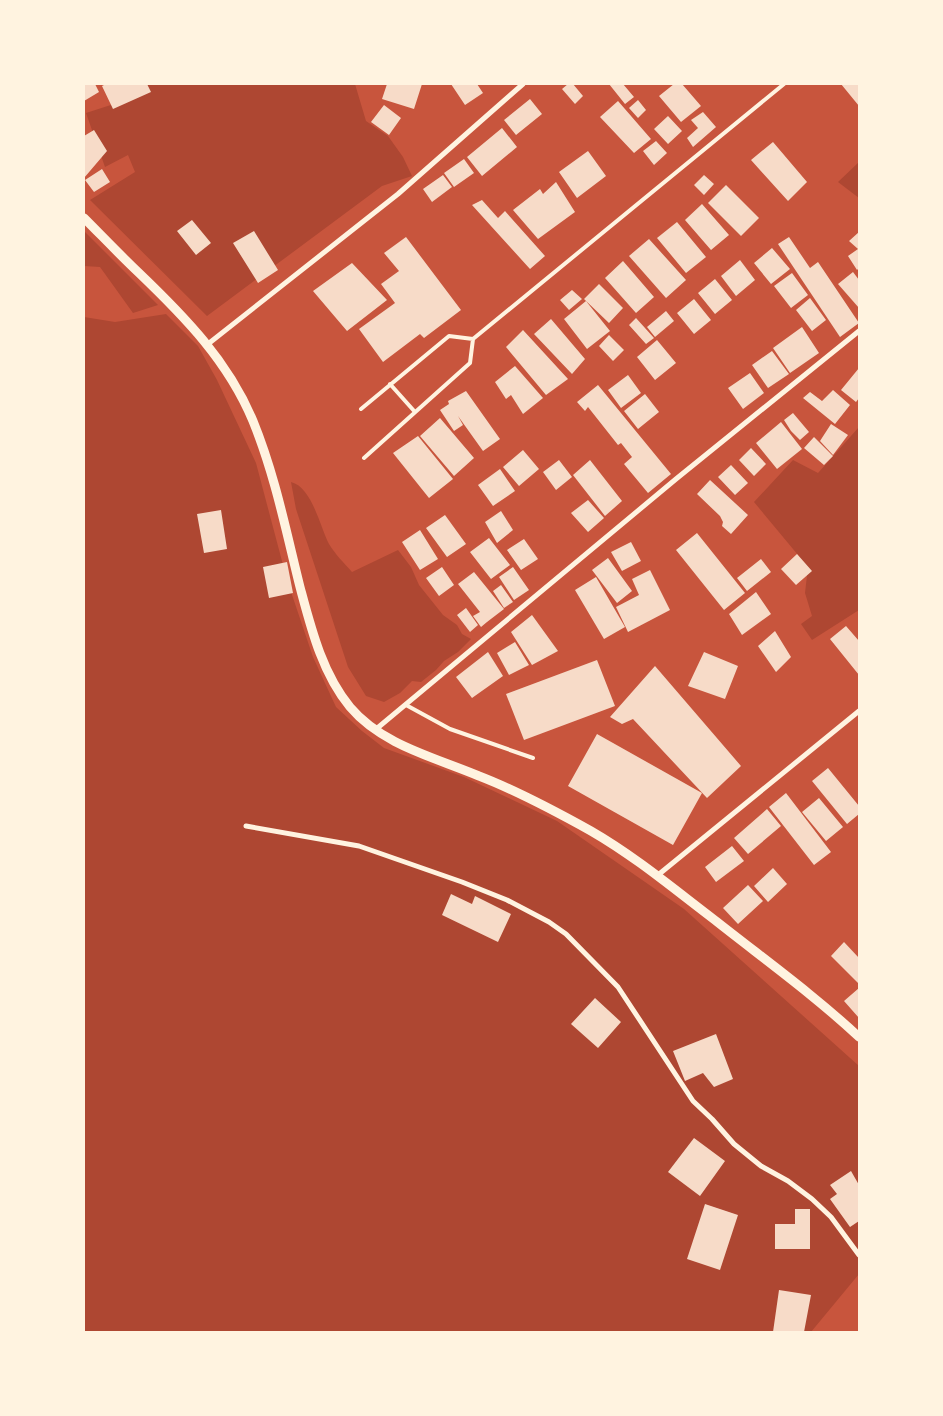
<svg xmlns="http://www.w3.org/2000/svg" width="943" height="1416" viewBox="0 0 943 1416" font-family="'Times New Roman',serif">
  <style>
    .green { fill: #ae4732 }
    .building { fill: #f7dbc8 }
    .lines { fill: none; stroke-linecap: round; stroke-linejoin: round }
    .service { stroke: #fff3e0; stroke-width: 4 }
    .minor { stroke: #fff3e0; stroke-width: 5 }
    .tertiary { stroke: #fff3e0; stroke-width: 9 }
  </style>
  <rect width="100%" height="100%" fill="#c8553d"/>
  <path class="green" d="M148,84H355L366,121L388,136L403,157L412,176L382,186L207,316L90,200L135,172L128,155L105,167L86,113L148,93Z
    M859,162V198L838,182Z
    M84,231L158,305L133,313L100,267L84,266Z
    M166,314L198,346L217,380L256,463L287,580L313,657L336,707L362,731L384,748L464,777L557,821L684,909L859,1066V1274L811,1332H84V317L115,322Z
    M859,427V610L812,640L801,624L812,616L805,593L808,567L754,502L793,460L818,473Z
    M291,482C312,487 320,527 329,544C335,554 344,563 352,572L398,550L411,567L419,585L443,615L457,625L462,634L471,639L458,652L444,661L436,670L421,682L412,681L400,693L384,702L366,696L348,667L296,509Z"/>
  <path class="building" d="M84,84H95L99,92L84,101Z
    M106,84H147L151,92L113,109L102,86Z
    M387,84H422L414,109L382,99Z
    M451,84H477L483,93L465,105Z
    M568,84H573L583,96L575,104L562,89Z
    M609,84H623L634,97L625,104Z
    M674,84H682L701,106L681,122L659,96Z
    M841,84H859V106Z
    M530,99L542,114L516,135L504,120Z
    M638,100L646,110L638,118L629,108Z
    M618,101L651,139L634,153L600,117Z
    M384,105L401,118L389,135L371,122Z
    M703,112L716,127L693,147L687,138L698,128L691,120Z
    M668,116L682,131L668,144L654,129Z
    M502,128L517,147L482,176L467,157Z
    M94,130L107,151L84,178V136Z
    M656,141L667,153L654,165L643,151Z
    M773,142L807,182L788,201L751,160Z
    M588,151L606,176L577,198L559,172Z
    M464,159L474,173L454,187L444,173Z
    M102,169L110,182L94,192L85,180Z
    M443,175L452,187L432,202L423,189Z
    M704,175L714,184L704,195L694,185Z
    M556,182L575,212L538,239L513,210L540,189L543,194Z
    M726,185L759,218L741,236L708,203Z
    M482,200L498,218L505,211L545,256L530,269L472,205Z
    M702,204L729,235L711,250L685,220Z
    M192,220L211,243L196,255L177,231Z
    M677,222L706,257L686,273L657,238Z
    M254,231L278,270L258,283L233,243Z
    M859,232V268L857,270L848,256L858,249L849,241Z
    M406,237L461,310L424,338L420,334L383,362L359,329L395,303L381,284L399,271L384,253Z
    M789,237L810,268L818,262L859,323L840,337L778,244Z
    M649,239L686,280L666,298L629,256Z
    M772,248L790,269L771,284L754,263Z
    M740,260L755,280L736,296L721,276Z
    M623,261L654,297L636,313L605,278Z
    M352,263L387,300L347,331L313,291Z
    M853,272L859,280V308L838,284Z
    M792,273L808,295L791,308L774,286Z
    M715,279L732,300L715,314L698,293Z
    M599,284L623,308L609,323L584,299Z
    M572,290L582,299L569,310L560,300Z
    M810,298L826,320L812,331L796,310Z
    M694,299L711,320L694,334L677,313Z
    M586,301L610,331L587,349L564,319Z
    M666,311L674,321L655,337L647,327Z
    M636,318L654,338L646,344L629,325Z
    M551,319L585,359L572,374L534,334Z
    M802,327L819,353L790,373L773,348Z
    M523,330L568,379L546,395L506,347Z
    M609,335L624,350L613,361L599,346Z
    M657,340L676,363L655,380L637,357Z
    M772,351L789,374L768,388L752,365Z
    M515,366L543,398L523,414L511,395L506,399L495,382Z
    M859,368V398L856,402L841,390Z
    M750,373L764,393L743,409L728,388Z
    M628,375L641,393L621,408L608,390Z
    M598,385L671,474L648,493L624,464L632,457L621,443L618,445L588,407L585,411L577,402Z
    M833,390L850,405L835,424L803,398L810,392L822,401Z
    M466,391L500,439L483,451L458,416L463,425L454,431L440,410L449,404L448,401Z
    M645,394L659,412L638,429L624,411Z
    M793,413L809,432L800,440L791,431L784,420Z
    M440,418L474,458L454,476L420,436Z
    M781,422L802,449L777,469L756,443Z
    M831,424L848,435L833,455L820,441Z
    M418,436L453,479L429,498L393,453Z
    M814,437L833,456L824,465L804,448Z
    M751,448L766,464L754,476L739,460Z
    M523,450L539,469L519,486L503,467Z
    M559,460L572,477L556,490L543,472Z
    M590,460L622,501L605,516L573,475Z
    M731,465L748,483L735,495L718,477Z
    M500,469L515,491L493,506L478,485Z
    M710,480L748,515L731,534L722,526L723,522L720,516L697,494Z
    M588,500L604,518L588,532L571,513Z
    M221,510L227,549L204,553L197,514Z
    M501,511L513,530L497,543L485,522Z
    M445,515L466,544L447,557L426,528Z
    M420,530L438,559L420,570L402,542Z
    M697,533L745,593L724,610L676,550Z
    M489,538L510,565L491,579L470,552Z
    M524,539L538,559L521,570L507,550Z
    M631,542L641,561L622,571L611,552Z
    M797,554L812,571L796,585L781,569Z
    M608,558L632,591L617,603L592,570Z
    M761,559L771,572L747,591L737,578Z
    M287,562L293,593L269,598L263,567Z
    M442,567L454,585L439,596L426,578Z
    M513,567L529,590L514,600L499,577Z
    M650,570L670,610L628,632L616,607L639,595L632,579Z
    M474,572L504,609L487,622L482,616L487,622L481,627L473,616L480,612L458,584Z
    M596,577L625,627L604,639L575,590Z
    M501,585L513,602L504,608L493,591Z
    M756,592L771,614L742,635L729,614Z
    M466,608L478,625L470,632L457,615Z
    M532,615L558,651L532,665L511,632Z
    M846,626L859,641V675L830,639Z
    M775,631L791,657L776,672L758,646Z
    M515,642L529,665L509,675L497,653Z
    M488,652L503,676L472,698L456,677Z
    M704,652L738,666L725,699L688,686Z
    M597,660L615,706L524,740L506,694Z
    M655,666L741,766L707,798L633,719L622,724L610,717Z
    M597,734L702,793L673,845L568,786Z
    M828,768L859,806V814L847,824L812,781Z
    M786,793L831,852L814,865L769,807Z
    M819,798L843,827L826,841L802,812Z
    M767,809L781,826L748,854L734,838Z
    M732,846L744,861L716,882L705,867Z
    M773,868L787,884L768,902L754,886Z
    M748,885L763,901L738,924L723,908Z
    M451,894L472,904L475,896L511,914L498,942L442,915Z
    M844,942L859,958V984L831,956Z
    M859,988V1018L844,1001Z
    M595,998L621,1022L598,1048L571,1024Z
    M716,1034L733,1079L714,1087L703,1073L685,1081L673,1051Z
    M694,1138L725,1161L700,1196L668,1172Z
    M851,1171L859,1185V1221L850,1227L830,1199L837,1194L830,1185Z
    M705,1204L738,1215L720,1270L687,1259Z
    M795,1209H810V1249H775V1224H795Z
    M779,1290L811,1295L804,1332H773Z"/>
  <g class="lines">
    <path class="service" d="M390,384L415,412
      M361,409L449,336L473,339
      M364,458L470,363L473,339L784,84
      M406,705L450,729L533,758"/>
    <path class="minor" d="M208,344L398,194L523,84
      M375,730L676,479L859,331
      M246,826L359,846L462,882L507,900L549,922L566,934L618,987L693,1101L712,1119L734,1144L761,1166L788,1181L812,1199L831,1217L859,1255
      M658,875L859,711"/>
    <path class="tertiary" d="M84,218C102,236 120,255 138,272C185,317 228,361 253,421C275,475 286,531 300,587C311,628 322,673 350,707C382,745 434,757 479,776C518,791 555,811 591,831C636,857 675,890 716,921C764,959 814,995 859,1037"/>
  </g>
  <rect width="943" height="1416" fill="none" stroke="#fff3e0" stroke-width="170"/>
</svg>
